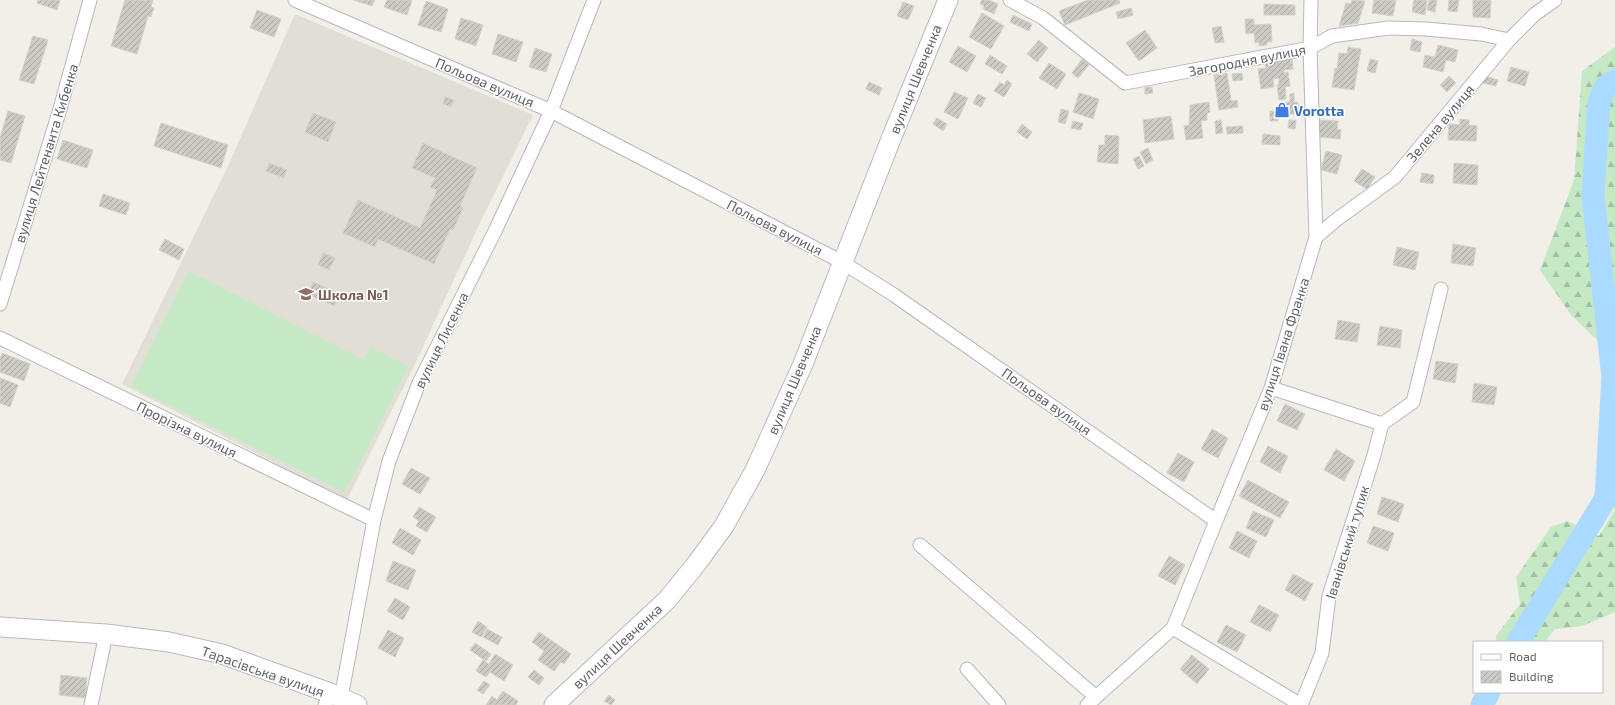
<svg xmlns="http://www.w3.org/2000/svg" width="1615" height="705" viewBox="0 0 1615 705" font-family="'Exo 2',sans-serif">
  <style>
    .education { fill: #e1ded6 }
    .forest { fill: url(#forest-firs) }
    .pitch { fill: #c5e8c5 }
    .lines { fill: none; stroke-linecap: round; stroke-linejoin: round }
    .river { stroke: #aadaff; stroke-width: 23 }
    .building { fill: url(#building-hatch); stroke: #d6d1c6 }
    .street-casing { stroke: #b5b8bc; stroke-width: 15 }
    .secondary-casing { stroke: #b6babf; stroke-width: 21 }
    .street { stroke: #fff; stroke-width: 13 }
    .secondary { stroke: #fff; stroke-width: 19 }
    .labels { text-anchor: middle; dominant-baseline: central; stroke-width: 3; stroke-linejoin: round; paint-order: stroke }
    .street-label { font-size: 14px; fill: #5f6368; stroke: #fff }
    .shop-label { font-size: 14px; font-weight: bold; fill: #366cbe; stroke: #fff; text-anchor: start }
    .education-label { font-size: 14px; font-weight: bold; fill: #785e54; stroke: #fff; text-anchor: start }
  </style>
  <defs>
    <pattern id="forest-firs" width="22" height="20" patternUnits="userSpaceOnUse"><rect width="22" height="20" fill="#c5e8c5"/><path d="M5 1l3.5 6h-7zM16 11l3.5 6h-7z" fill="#a3c0a4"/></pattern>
    <pattern id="building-hatch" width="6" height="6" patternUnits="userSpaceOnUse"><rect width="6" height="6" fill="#cccac5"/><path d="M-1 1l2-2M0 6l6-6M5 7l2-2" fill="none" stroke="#a9a8a4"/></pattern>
  </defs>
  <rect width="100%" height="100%" fill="#f1efe8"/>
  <path class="education" d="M295,14L533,115L479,225L416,362L347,500L122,384L228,166Z"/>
  <path class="forest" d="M1615,47V357L1571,315L1540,270L1574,180L1582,71Z
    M1615,475V612L1582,626L1555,629L1545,642H1496V636L1520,604L1516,577L1551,527L1567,521L1599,536L1614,511L1613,478Z"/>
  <path class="pitch" d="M188,271L364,360L370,347L408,366L371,442L344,492L131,387Z"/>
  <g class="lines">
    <path class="river" d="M1518,642L1606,498L1613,377L1593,196L1599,102L1606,86L1615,81
      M1482,705L1489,692"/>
  </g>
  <path class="building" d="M38,0H60L57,10L37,3Z
    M125,0H153L151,7L154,8L151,17L148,16L137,54L111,46Z
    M353,0H375L372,6Z
    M387,0H412L407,15L384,7Z
    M982,0H989L998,4L994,14L983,9L984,6L980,4Z
    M1088,0H1119L1120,3L1065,25L1059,11Z
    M1352,0L1365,1L1358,23L1339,26L1346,3L1351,4Z
    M1374,0H1396L1393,16L1372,13Z
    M1414,0H1427L1425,15L1412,12Z
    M1429,0H1437L1435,12L1427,10Z
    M1449,0H1459L1457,12L1448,11Z
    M1473,0H1491L1490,18L1473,17Z
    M426,1L448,9L441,32L418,25Z
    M903,2L914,6L908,20L897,16Z
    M1264,4L1295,5V15H1264Z
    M1131,8L1133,15L1118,19L1116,12Z
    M257,10L281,19L274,37L250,28Z
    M982,13L1004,26L991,49L969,37Z
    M1013,15L1032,24L1029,31L1010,22Z
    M461,18L483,25L476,46L455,39Z
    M1245,19H1254V25L1271,24L1272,42H1267V45L1259,46V42L1255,43L1254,33L1246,34Z
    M1221,26L1224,42L1215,43L1212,28Z
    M1145,30L1157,48L1139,61L1126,43Z
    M498,34L523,42L516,62L492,54Z
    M33,36L48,40L34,84L19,80Z
    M1412,39L1422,42L1420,52L1410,50Z
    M1039,40L1048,48L1037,62L1027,54Z
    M1438,45L1458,50L1455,62L1446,60L1443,72L1423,67L1425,55L1435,57Z
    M958,46L976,56L967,72L949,62Z
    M1348,47L1361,49L1354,90L1332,87L1335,68L1337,69L1339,53L1347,54Z
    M535,48L552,54L546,72L529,67Z
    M990,55L1007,66L1002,74L985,64Z
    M1082,59L1089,65L1078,78L1072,73Z
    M1292,59L1293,69L1284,70V73L1288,72L1290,86L1285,87L1286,99L1279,100L1277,85L1279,84V78L1273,79L1274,87L1261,89L1258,69L1266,68L1265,61Z
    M1370,59L1378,61L1375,73L1367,71Z
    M1049,63L1066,74L1057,89L1039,78Z
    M1511,67L1529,72L1525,86L1507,81Z
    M1227,73L1231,101L1237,100L1238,107L1219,110L1214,75Z
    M1242,73L1243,80L1233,81L1232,74Z
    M1449,76L1456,83L1447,92L1440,85Z
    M1485,76L1498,80L1496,86L1483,83Z
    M1007,80L1012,84L1004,97L994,91L1000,82L1004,85Z
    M869,82L882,88L879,95L866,89Z
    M1145,87H1152L1153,93L1145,94Z
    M954,92L968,98L958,119L944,112Z
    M1079,93L1099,99L1093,119L1073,112Z
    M1294,93V102H1298V114H1286V102H1290V94Z
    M978,94L986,98L981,107L973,103Z
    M445,97L454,100L451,107L443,104Z
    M1209,102L1210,112L1207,113V120L1201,121L1203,138L1186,140L1184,126L1189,125L1190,105Z
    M1061,109L1069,111L1065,124L1058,122Z
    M8,111L25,116L11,163L0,160V138Z
    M1270,111H1278V121H1270Z
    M313,113L336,122L328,142L305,132Z
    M1171,116L1174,139L1145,143L1143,120Z
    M937,118L947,124L943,131L933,124Z
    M1460,119L1469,120V125L1477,126L1476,141L1448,140L1449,124L1460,125Z
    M1221,120L1223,133L1216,134L1215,121Z
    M1289,120H1296L1295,129L1288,128Z
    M1320,120L1338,121L1337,129L1341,130L1340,139L1319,137Z
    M1073,121L1083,123L1081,130L1071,128Z
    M161,123L228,145L221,168L154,146Z
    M1022,124L1032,132L1027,139L1017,132Z
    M1243,126V133L1227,134L1226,127Z
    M1263,134L1280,136V145L1262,144Z
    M1105,135L1119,136L1118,164L1097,162L1099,145H1105Z
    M63,140L93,150L87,168L57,159Z
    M423,143L477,168L460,206L463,208L453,230L450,229L434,264L378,239L375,247L343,233L358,200L420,228L437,190L430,187L435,178L412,168Z
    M1148,148L1153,160L1146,164L1140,152Z
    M1326,151L1342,155L1337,174L1321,170Z
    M1139,156L1144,166L1138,169L1133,159Z
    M269,163L287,170L284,178L266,171Z
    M1454,163L1478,165L1477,185L1453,183Z
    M1362,169L1375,177L1367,189L1354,181Z
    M1422,173L1434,175L1433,184L1420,182Z
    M103,194L130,203L126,215L99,206Z
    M165,239L184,249L179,260L159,250Z
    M1453,244L1476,248L1473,266L1451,263Z
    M1397,247L1419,252L1415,270L1393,265Z
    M323,253L335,258L329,270L318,265Z
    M313,282L340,294L334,306L308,294Z
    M1338,320L1360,324L1357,342L1335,339Z
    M1380,326L1402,330L1400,348L1377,345Z
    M2,353L30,364L24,381L0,372V359Z
    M1436,361L1458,364L1455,383L1433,379Z
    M0,378L18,385L10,407L0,403Z
    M1474,383L1497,387L1494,405L1472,402Z
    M1285,404L1305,414L1297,430L1277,421Z
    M1212,429L1228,438L1218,458L1201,449Z
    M1268,446L1288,456L1280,473L1260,462Z
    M1336,449L1355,461L1344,481L1324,470Z
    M1178,453L1194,462L1184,482L1167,473Z
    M411,468L430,478L420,494L402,484Z
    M1248,480L1289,502L1280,518L1239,496Z
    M1382,497L1404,504L1398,522L1377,514Z
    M419,507L436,517L427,532L416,526L419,521L413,517Z
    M1253,511L1274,520L1266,537L1246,528Z
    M1373,526L1394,533L1388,551L1367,543Z
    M400,528L421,540L413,555L392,543Z
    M1237,531L1257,541L1249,558L1229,548Z
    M1169,556L1185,565L1175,585L1158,576Z
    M393,561L416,570L408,590L386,581Z
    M1293,574L1313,584L1305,601L1285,590Z
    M395,598L410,607L403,620L387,611Z
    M1259,605L1279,615L1270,632L1250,622Z
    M478,621L487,627L481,637L472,632Z
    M1226,625L1246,635L1237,652L1217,642Z
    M487,629L502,637L498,645L483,637Z
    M388,630L404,638L395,657L378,648Z
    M539,632L571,654L564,664L561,662L554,671L538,660L544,651L532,642Z
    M475,643L491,654L486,661L470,650Z
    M495,654L513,665L504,681L490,672L486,677L476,671L483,660L489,664Z
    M1192,655L1209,669L1197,684L1180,669Z
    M534,670L544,678L539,685L528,677Z
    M61,675L87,678L85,698L59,695Z
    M484,681L490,685L483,694L477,690Z
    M503,691L518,701L516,705H486L492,696L497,700Z
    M609,695L615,700L611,705L604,701Z"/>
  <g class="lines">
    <defs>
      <path id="street" d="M295,0L551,111L842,262L894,295L1216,521
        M1010,0L1043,18L1125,83L1310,48L1332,36L1388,28L1426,29L1481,34L1509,40
        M1316,237L1336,220L1395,177L1509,40L1535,14L1555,0
        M0,304L60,109L90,0
        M0,338L374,520
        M1271,388L1382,424L1374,455L1329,596L1322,653L1301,705
        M1382,424L1413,402L1441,289
        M920,545L1096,697
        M1173,628L1301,705
        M967,669L999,705
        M341,698L374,520L389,461L419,383L495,231L551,111L594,0
        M91,705L106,634
        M325,705L330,693
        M1087,705L1173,628L1216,521L1271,388L1316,237L1310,48L1311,0"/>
      <path id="secondary" d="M0,627L106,634L169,642L222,654L330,693L357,705
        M554,705L667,600L697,563L724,526L755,470L803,364L891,139L948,0"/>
    </defs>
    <use href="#street" class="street-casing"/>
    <use href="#secondary" class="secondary-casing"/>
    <use href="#street" class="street"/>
    <use href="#secondary" class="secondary"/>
  </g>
  <defs>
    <symbol id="shop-bare" viewBox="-9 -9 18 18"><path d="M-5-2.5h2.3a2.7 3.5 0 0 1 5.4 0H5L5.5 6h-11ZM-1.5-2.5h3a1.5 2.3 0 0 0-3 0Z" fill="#3f7fe0" stroke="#fff" stroke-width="2.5" paint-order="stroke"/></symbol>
    <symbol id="school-bare" viewBox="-9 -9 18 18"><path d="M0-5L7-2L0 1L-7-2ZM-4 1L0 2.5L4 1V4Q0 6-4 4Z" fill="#8d6e63" stroke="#fff" stroke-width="2.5" paint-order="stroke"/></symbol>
  </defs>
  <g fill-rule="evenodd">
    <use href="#shop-bare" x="1271" y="99" width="22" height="22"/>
    <use href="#school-bare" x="295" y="283" width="22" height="22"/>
  </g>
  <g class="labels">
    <g class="street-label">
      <text transform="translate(1247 60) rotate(-11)">Загородня вулиця</text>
      <text transform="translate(915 79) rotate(-68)">вулиця Шевченка</text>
      <text transform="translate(485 82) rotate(23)">Польова вулиця</text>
      <text transform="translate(1440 123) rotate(-50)">Зелена вулиця</text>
      <text transform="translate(46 153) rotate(-73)">вулиця Лейтенанта Кибенка</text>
      <text transform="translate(775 227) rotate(27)">Польова вулиця</text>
      <text transform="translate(441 340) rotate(-64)">вулиця Лисенка</text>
      <text transform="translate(1283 344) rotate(-72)">вулиця Івана Франка</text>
      <text transform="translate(794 380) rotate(-67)">вулиця Шевченка</text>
      <text transform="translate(1047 401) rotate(35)">Польова вулиця</text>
      <text transform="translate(187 429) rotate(26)">Прорізна вулиця</text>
      <text transform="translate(1347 542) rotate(-73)">Іванівський тупик</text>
      <text transform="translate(617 646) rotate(-43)">вулиця Шевченка</text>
      <text transform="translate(263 671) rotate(19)">Тарасівська вулиця</text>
    </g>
    <g class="shop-label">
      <text x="1294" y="110">Vorotta</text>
    </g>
    <g class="education-label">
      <text x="318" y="294">Школа №1</text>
    </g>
  </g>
  <rect x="1473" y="641" width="130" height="52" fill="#ffffff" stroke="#bfc1c3"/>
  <rect x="1481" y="654" width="20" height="6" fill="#ffffff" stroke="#bfc1c3"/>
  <text x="1509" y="661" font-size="12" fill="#5f6368">Road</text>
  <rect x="1481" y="671" width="20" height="12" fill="url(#building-hatch)" stroke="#bfc1c3"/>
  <text x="1509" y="681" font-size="12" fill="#5f6368">Building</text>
</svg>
